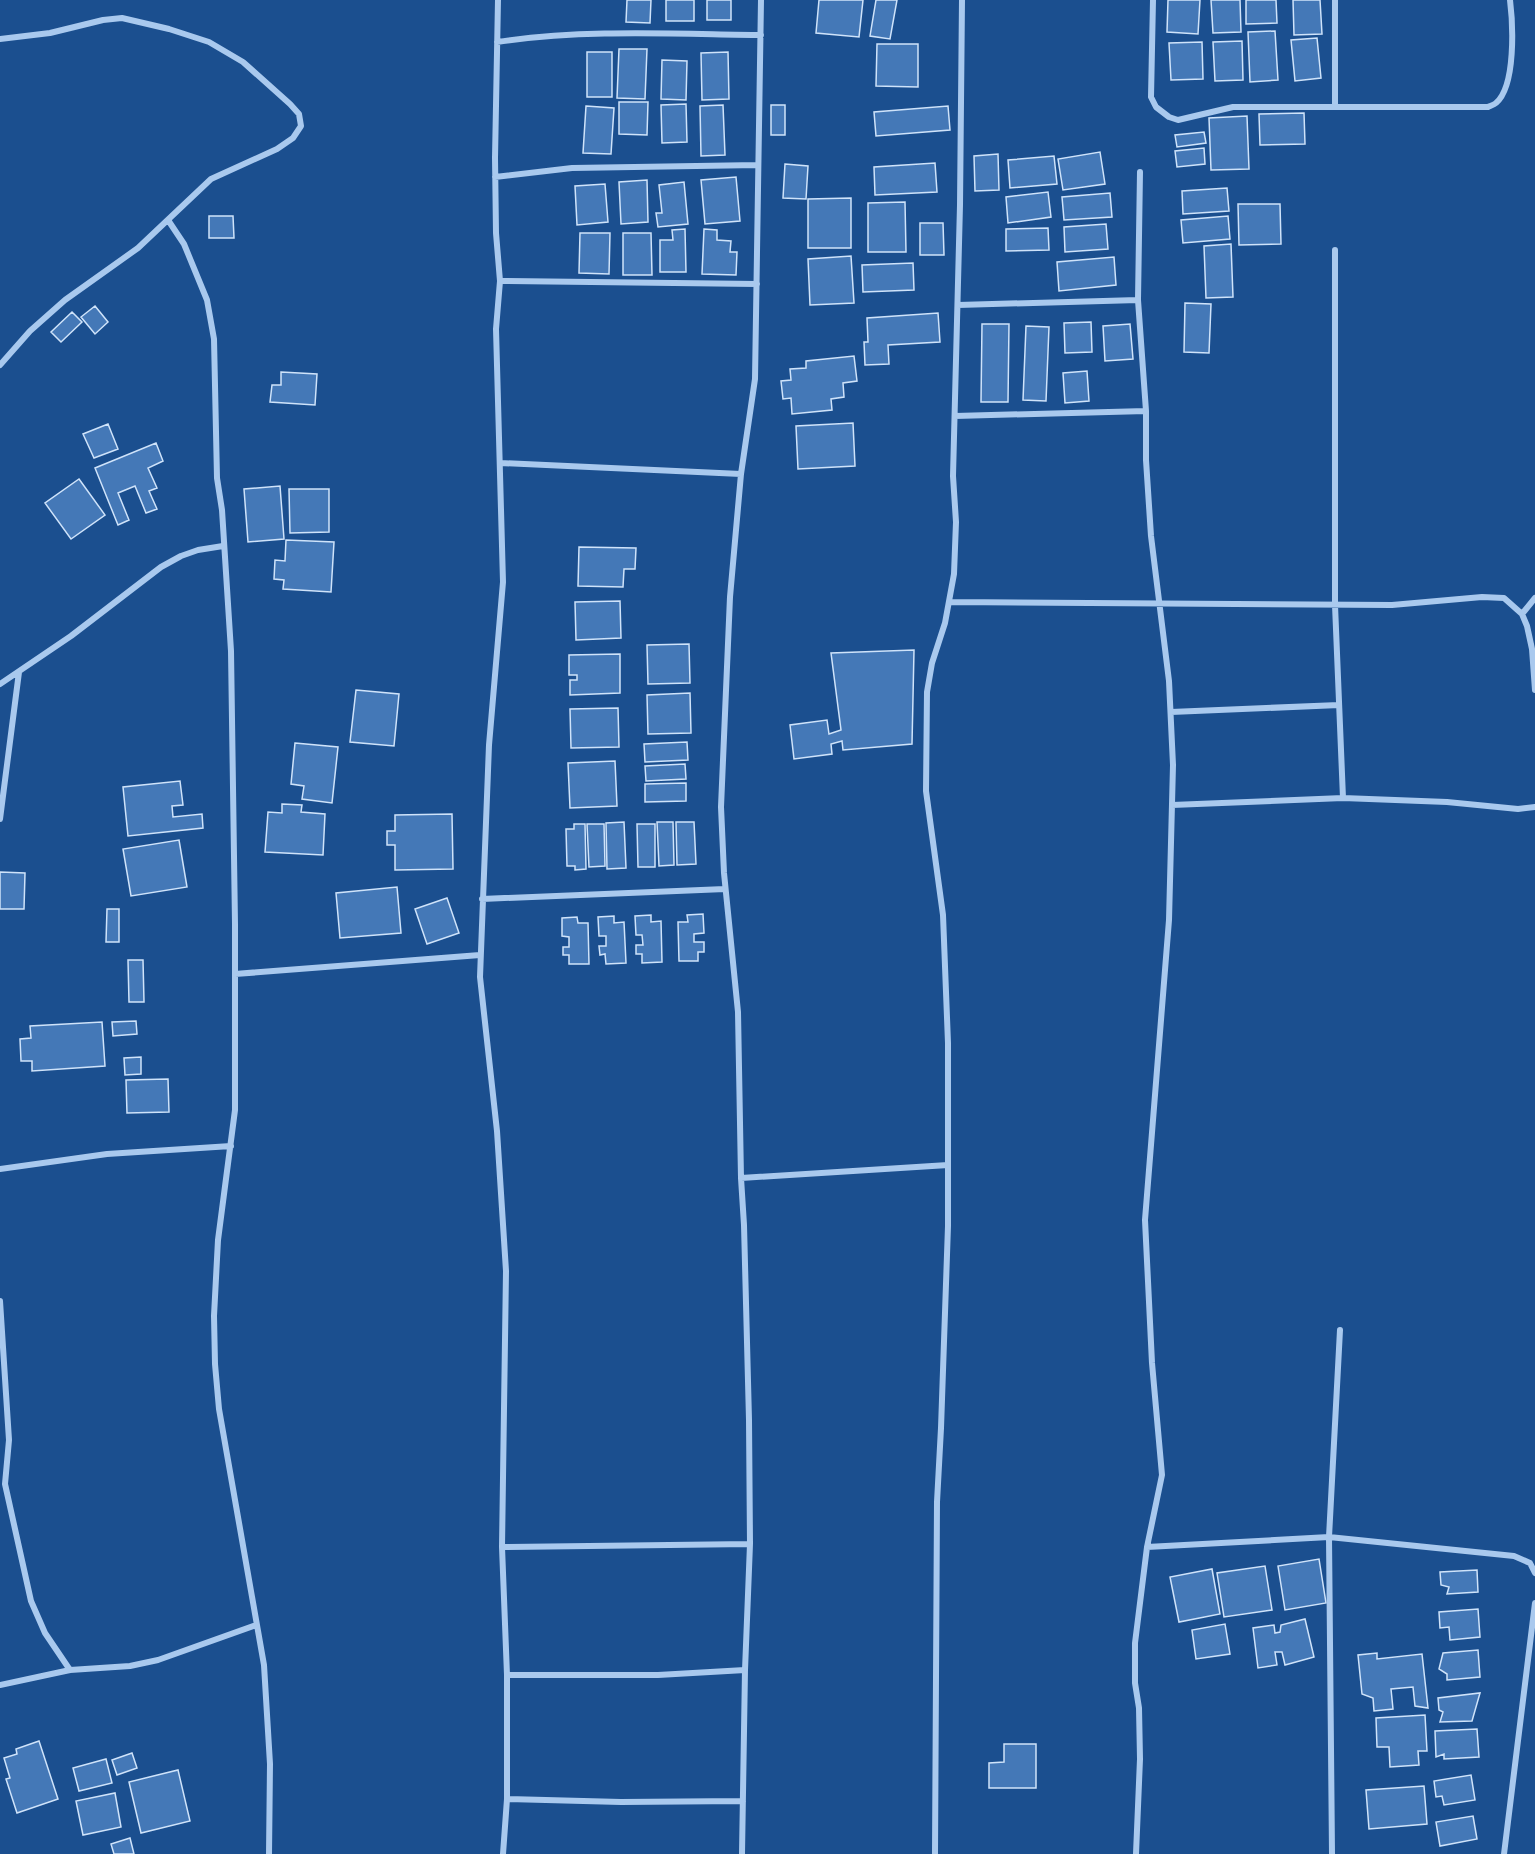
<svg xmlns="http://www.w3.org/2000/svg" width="1535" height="1854" viewBox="0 0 1535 1854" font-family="Ubuntu,sans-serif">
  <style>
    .building { fill: #4478b7; stroke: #cfe3fa; stroke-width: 1.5 }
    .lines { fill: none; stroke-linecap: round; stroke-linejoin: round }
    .minor { stroke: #a9c9ee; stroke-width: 6 }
  </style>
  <rect width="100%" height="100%" fill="#1b4f8f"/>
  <path class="building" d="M627,0H651L650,23L626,22Z
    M666,0H694V21H666Z
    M707,0H731V20H707Z
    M819,0H863L859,37L816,33Z
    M876,0H897L890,39L870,36Z
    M1168,0H1200L1198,34L1167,32Z
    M1211,0H1240L1241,32L1213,33Z
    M1246,0H1276L1277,23L1246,24Z
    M1293,0H1320L1322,34L1294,35Z
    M1275,31L1278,80L1250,82L1248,32Z
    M1317,38L1321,78L1295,81L1291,40Z
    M1242,41L1243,80L1215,81L1213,42Z
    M1202,42L1203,79L1171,80L1169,43Z
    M877,44H918V87L876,86Z
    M619,49H647L645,99L617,98Z
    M587,52H612V97H587Z
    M728,52L729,99L702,100L701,53Z
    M662,60L687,61L686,100L661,99Z
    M619,102H648L647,135L619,134Z
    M686,104L687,142L662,143L661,105Z
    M723,105L725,155L701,156L700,106Z
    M771,105H785V135H771Z
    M586,106L614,108L611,154L583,153Z
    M948,106L950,130L876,136L874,112Z
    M1304,113L1305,144L1260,145L1259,114Z
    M1247,116L1249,169L1211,170L1209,118Z
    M1204,132L1206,143L1177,147L1175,135Z
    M1204,148L1205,164L1177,167L1175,151Z
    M1100,152L1105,184L1063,190L1058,159Z
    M998,154L999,190L975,191L974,156Z
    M1054,156L1057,184L1010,188L1008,160Z
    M935,163L937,192L875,195L874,167Z
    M785,164L808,166L806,199L783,198Z
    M736,177L740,221L705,224L701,180Z
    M647,180L648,222L621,224L619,182Z
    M684,182L688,224L658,227L656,213H662L659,185Z
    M605,184L608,222L577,225L575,186Z
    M1227,188L1229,211L1183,214L1182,191Z
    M1048,192L1051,217L1008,223L1006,197Z
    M1110,193L1112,217L1064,220L1062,197Z
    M851,198V248H808V199Z
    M905,202L906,252H868V203Z
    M1238,204H1280L1281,244L1239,245Z
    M209,216H233L234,238H209Z
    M1228,216L1230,239L1183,243L1181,220Z
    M920,223H943L944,255H920Z
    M1106,224L1108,249L1065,252L1064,227Z
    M1048,228L1049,250L1006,251V229Z
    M685,229L686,272H660V240H673L672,230Z
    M704,229L717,230V240L731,241L730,252H737L736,275L702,274Z
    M580,233H610L609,274L579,273Z
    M623,233H651L652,275H623Z
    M1231,244L1233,297L1206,298L1204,246Z
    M851,256L854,303L810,305L808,259Z
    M1114,257L1116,285L1059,291L1057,262Z
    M913,263L914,290L863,292L862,265Z
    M1185,303L1211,304L1209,353L1184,352Z
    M95,306L108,322L95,334L81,317Z
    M72,312L82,322L61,342L51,332Z
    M938,313L940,342L888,345L889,364L865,365L864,342H868L867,318Z
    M1091,322L1092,352L1065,353L1064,323Z
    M982,324H1009L1008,402H981Z
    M1130,324L1133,359L1105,361L1103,326Z
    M1026,326L1049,327L1046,401L1023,400Z
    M854,356L857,381L843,383L844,397L831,399L832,410L792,414L791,398L783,399L781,381L791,380L790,369L806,368V361Z
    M1087,371L1089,401L1065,403L1063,373Z
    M281,372L317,374L315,405L270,402L272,385H281Z
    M853,423L855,466L798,469L796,426Z
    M108,424L118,449L94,458L83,434Z
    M156,443L163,461L148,468L157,488L149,491L157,509L146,513L135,486L118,493L129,520L118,525L95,468Z
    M79,479L105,515L71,539L45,503Z
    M280,486L284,539L248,542L244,489Z
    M289,489H329V532L290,533Z
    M286,540L334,542L331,592L283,589L284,580L274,579L275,560L285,561Z
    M579,547L636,548L635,569H624L623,587L578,586Z
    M620,601L621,638L576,640L575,602Z
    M689,644L690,683L648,684L647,645Z
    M914,650L912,744L843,750L842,741L831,744L832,754L794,759L790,725L827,720L829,734L841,730L831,653Z
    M620,654V693L570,695V680H577V675H569V655Z
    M356,690L399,694L394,746L350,742Z
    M690,693L691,733L648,734L647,695Z
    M618,708L619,747L571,748L570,709Z
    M687,742L688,760L645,762L644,744Z
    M295,743L338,747L332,803L302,799L304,786L291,784Z
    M615,761L617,806L570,808L568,763Z
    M685,764L686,779L646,781L645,766Z
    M180,781L183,805L172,806L173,817L202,814L203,828L128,836L123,787Z
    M686,783V801L645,802V784Z
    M282,804L302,805L301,812L325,814L323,855L265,852L268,812L282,813Z
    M452,814L453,869L395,870V845H387V831H395V815Z
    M624,822L626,868L607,869L606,823Z
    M657,822H673L674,865L659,866Z
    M676,822H694L696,864L677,865Z
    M574,824H585L586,869L575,870V866H567L566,829H574Z
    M587,824H604L605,866L589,867Z
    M637,824H655V867H638Z
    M179,840L187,887L131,896L123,849Z
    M0,872L25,873L24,909H0Z
    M397,887L401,933L340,938L336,893Z
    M447,898L459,933L427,944L415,909Z
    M107,909H119V942H106Z
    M703,914L704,933L694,934V942H704V952H698V961H679L678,922H688L687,915Z
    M651,915V922L661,921L662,962L642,963V954H636V945H643L642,935H636L635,916Z
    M614,916V923L624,922L626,963L606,964L605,954L600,955L599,946H606V936H599L598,917Z
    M577,917L578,923H588L589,964H569V955H563V947H569V937L562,936V918Z
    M128,960H143L144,1002H129Z
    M136,1021L137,1034L113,1036L112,1022Z
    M102,1022L105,1066L32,1071V1061H21L20,1039L31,1038L30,1026Z
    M141,1057V1074L125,1075L124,1058Z
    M168,1079L169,1112L127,1113L126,1080Z
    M1319,1559L1326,1603L1285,1610L1278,1566Z
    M1265,1566L1272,1610L1224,1617L1217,1573Z
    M1212,1569L1220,1614L1179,1622L1170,1577Z
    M1477,1570L1478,1592L1447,1594L1449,1587L1441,1585L1440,1572Z
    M1478,1609L1480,1637L1450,1640L1449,1627L1440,1628L1439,1612Z
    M1305,1619L1314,1657L1285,1665L1282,1652H1275L1277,1665L1258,1668L1253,1628L1274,1625L1275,1633L1280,1632L1281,1625Z
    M1225,1624L1230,1654L1196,1659L1192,1630Z
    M1478,1650L1480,1677L1447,1680V1674L1439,1669L1443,1653Z
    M1377,1653V1659L1422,1654L1428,1708L1415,1706L1413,1687L1391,1689L1393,1709L1374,1711L1373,1698L1362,1694L1358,1655Z
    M1480,1693L1472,1721L1440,1722L1443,1712L1439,1710L1438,1698Z
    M1425,1715L1427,1751H1418L1419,1765L1390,1767L1389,1747H1377L1376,1718Z
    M1477,1729L1479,1757L1444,1759V1754L1436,1757L1435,1731Z
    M39,1741L58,1799L17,1813L6,1779L10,1778L4,1758L17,1754L16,1749Z
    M1004,1744H1036V1788H989V1763L1004,1762Z
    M132,1753L137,1768L117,1775L112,1760Z
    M106,1759L112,1783L79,1791L73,1768Z
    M178,1770L190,1821L141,1833L129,1782Z
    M1471,1775L1475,1800L1444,1805L1442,1796L1436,1797L1434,1781Z
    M1424,1786L1427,1824L1369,1829L1366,1790Z
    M115,1793L121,1827L83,1835L76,1801Z
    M1473,1816L1477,1839L1440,1846L1436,1822Z
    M130,1838L134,1854H114L111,1844Z"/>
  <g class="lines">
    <path class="minor" d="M498,0L495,158L496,233L500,281L496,329L503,582L489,745L480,977L497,1131L506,1271L502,1547L507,1675V1799L503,1854
      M1153,0L1151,97L1156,107L1169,117L1178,120L1233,107H1488C1490,106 1494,105 1496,103C1516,86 1513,24 1510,0
      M0,39L50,33L103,20L122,18L169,29L209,42L243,62L290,104L299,114L301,126L293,138L277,149L211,179L138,248L65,300L30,331L0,365
      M497,42C584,29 673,34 761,35
      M1335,107V0
      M495,177L572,168L758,165
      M168,220L184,244L207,300L214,339L217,478L222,510L231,651L235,924V1110L218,1240L214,1316L215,1364L219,1409L264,1665L270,1764L269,1854
      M1335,250V605L1343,798
      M500,281L757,284
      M958,305L1138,300
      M955,416L1146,411
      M500,463L741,474
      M950,602L1392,605L1482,597L1504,598L1522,614L1527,626L1532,649L1535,690
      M1522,614L1535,598
      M0,684L71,636L161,567L181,556L198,550L223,546
      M1171,712L1339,705
      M1172,805L1343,798L1447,802L1518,809L1535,807
      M0,819L19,672
      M482,899L725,889
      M235,974L480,955
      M0,1169L107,1154L231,1146
      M741,1178L948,1165
      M0,1301L9,1440L5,1484L31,1601L45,1633L70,1670
      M502,1547L750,1544
      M1147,1547L1329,1537L1514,1556L1530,1563L1535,1573
      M507,1675H658L745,1670
      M0,1685L70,1670L130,1666L158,1660L256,1625
      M507,1799L621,1802L743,1801
      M742,1854L745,1670L750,1544L749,1420L744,1225L741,1178L738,1012L724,873L721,807L730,597L741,474L755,379L761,0
      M935,1854L937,1502L941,1428L948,1226V1043L943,915L926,791L927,692L932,663L945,623L954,574L956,522L953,476L960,205L962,0
      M1136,1854L1140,1759L1139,1708L1135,1683V1643L1147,1547L1162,1475L1152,1363L1145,1220L1169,920L1173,765L1169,681L1151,536L1146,460V411L1138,300L1140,172
      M1332,1854L1329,1537L1340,1330
      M1504,1854L1535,1603"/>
  </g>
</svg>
